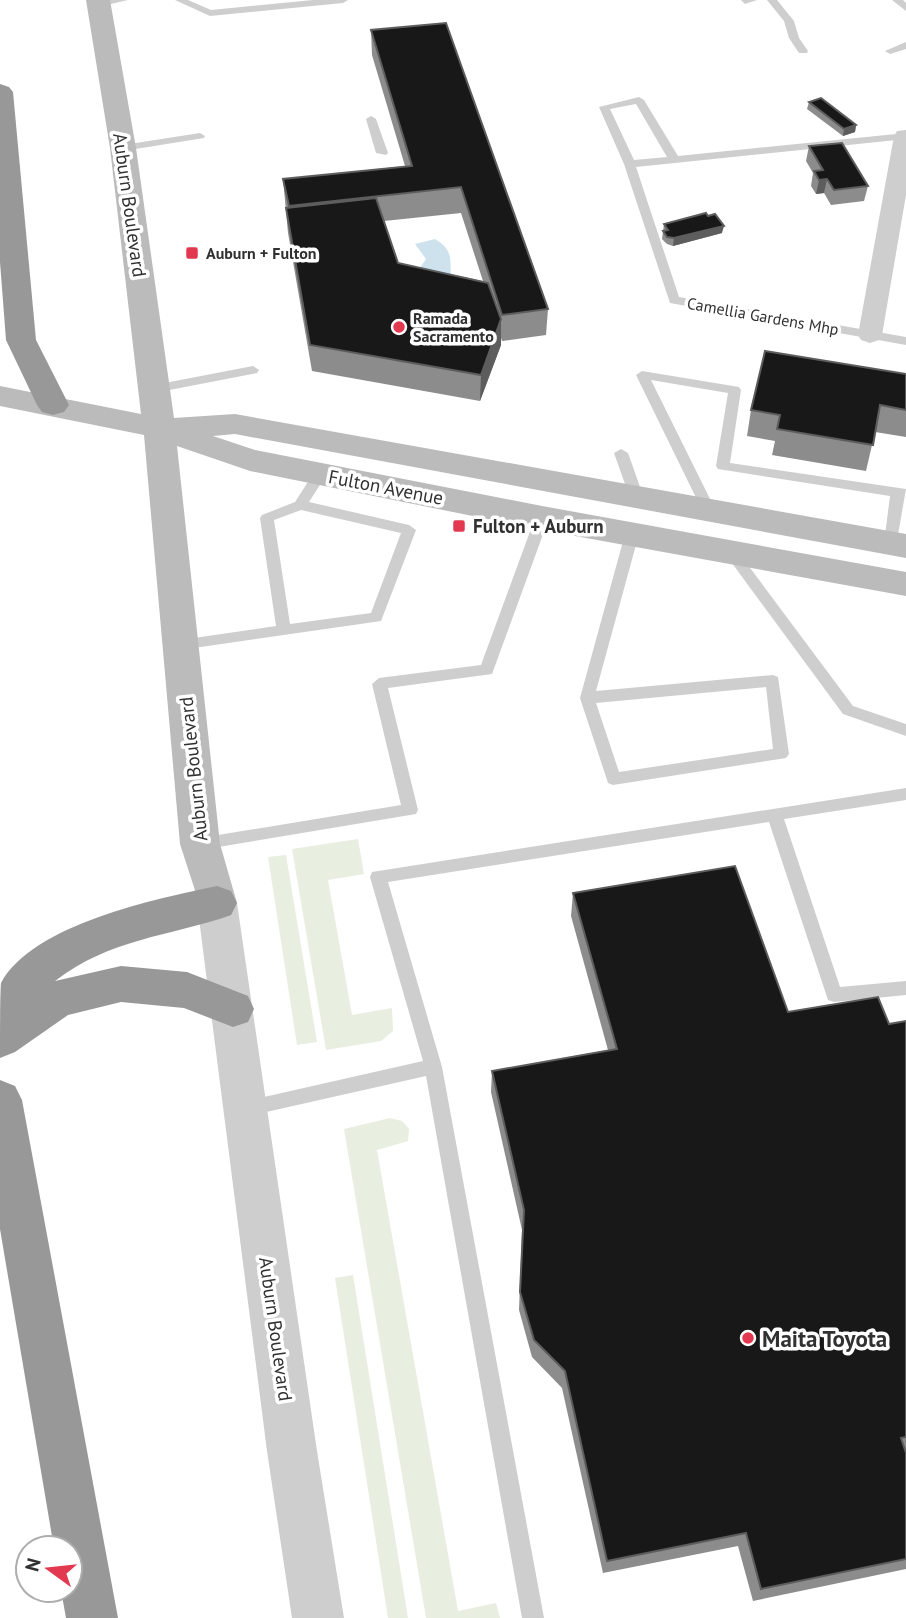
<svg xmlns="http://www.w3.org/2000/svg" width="906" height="1618" viewBox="0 0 906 1618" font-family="'PT Sans',sans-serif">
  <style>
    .green { fill: #e8eee0 }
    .water { fill: #cde2ed }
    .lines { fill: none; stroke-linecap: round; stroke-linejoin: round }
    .service { fill: #cecece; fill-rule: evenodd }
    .minor { fill: #cecece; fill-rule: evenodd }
    .tertiary { fill: #cecece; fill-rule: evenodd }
    .secondary { fill: #bbb; fill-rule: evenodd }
    .motorway { fill: #989898; fill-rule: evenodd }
    .wall { fill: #8c8c8c; fill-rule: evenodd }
    .shaded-wall { fill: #5d5d5d }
    .building { fill: #181818; stroke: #5d5d5d; stroke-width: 2 }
    .poi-dot { fill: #e23951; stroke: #fff; stroke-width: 2.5 }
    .labels { text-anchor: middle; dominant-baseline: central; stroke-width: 7; stroke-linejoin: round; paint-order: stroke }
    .far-poi-label { font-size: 16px; font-weight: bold; fill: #313131; stroke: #fff; text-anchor: start }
    .far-street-label { font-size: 16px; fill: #313131; stroke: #fff }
    .street-label { font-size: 19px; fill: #313131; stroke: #fff }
    .poi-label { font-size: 19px; font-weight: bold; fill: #313131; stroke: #fff; text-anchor: start }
    .near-poi-label { font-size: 23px; font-weight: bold; fill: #313131; stroke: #fff; text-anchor: start }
  </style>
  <rect width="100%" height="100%" fill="#fff"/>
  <path class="green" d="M358,839L364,874L328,880L352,1015L392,1008L393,1031L381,1041L326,1050L292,849Z
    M286,855L317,1042L297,1045L268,857Z
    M390,1118L402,1121L409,1129L408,1141L377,1150L458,1611L496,1603L500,1618H426L344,1129Z
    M353,1275L408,1618H388L335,1278Z"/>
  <path class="water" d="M435,239C453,250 450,258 451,277L417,272L426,259L415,244Z"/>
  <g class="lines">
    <path class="service" d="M104,0H128L98,7L93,4Z
      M175,0H188L211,10L313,0H348L343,3L210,16Z
      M741,0H757L745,4Z
      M767,0H777L794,21L799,38L808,51L807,53H799L789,38L784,21Z
      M892,0H903L906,3V11Z
      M906,42V49L890,54L885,51Z
      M639,97L644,100L678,156L906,133V139L636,167L679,297L906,337V345L670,303L624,164L599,107ZM636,104L667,157L634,160L610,109Z
      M371,116L376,119L388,153L386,155L376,153L366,119Z
      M200,133L205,136L204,138L123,151L118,148L123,145Z
      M253,366L259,370L257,373L154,393L148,389L154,385Z
      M642,371L739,387L741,390L730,463L906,489L896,546H886L884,543L890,496L718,469L716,466L728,393L651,380L716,511L709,516L704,514L636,375Z
      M621,449L628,453L644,498L642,501L637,503L630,498L614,453Z
      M320,469L327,474L309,502L409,525L416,530L381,621L180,650L175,649L173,645L180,640L276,626L260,518L262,515L295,502L315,471ZM301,510L401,533L371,613L290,624L274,520Z
      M542,513L549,518L492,674L388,688L418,810L416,814L200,850L194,849L192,844L194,839L200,838L401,805L372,684L379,678L481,665L535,518Z
      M632,529L639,534L596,691L773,675L778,677L789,754L786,758L613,785L608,783L580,698L625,534ZM766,687L773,749L619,772L596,703Z
      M731,547L736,549L853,706L906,724V736L843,714L726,555L724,552Z
      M906,788V800L784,819L840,987L906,981V995L834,1002L828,1000L769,822L388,882L442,1067L544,1618H522L426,1076L248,1116L242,1114L239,1108L242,1102L423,1061L370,877L372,872Z"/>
    <path class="minor" d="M906,130V195L882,335L879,340L870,343L861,340L858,335L894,136L897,131Z"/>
    <path class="tertiary" d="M217,886L231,891L237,903L317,1451L344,1618H292L267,1451L197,903L203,891Z"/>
    <path class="secondary" d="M86,0H110L136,148L174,418L235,414L906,534V558L235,434L213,436L255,450L542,506L906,572V596L542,530L250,471L177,446L220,844L237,903L231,915L217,920L203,915L180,844L144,435L0,406V386L141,414L110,148Z"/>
    <path class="motorway" d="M0,84L9,87L13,92L36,340L69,405L64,412L53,415L42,412L37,405L6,340L0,262Z
      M217,886L231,891L237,903L231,915C168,937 111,938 55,981L121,966L187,972L248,996L254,1009L248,1022L233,1027L184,1008L121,1002L68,1015L15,1052L0,1058C0,1044 0,992 1,983C33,924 156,899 217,886Z
      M0,1080L15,1086L22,1100L118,1618H66L61,1590H70V1548H54L0,1229Z"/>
  </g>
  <path class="wall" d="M371,30L548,309L546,335L502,341L501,338V345L480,401L312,371L288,233L283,179L405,166L372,55ZM461,213L483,281L398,263L384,221Z
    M809,102L856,125L855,132L843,136L807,109Z
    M809,146L868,186L864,201L831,205L824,193L816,194L811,186L813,173L806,161Z
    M664,224L722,233L673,246L667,244L662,239Z
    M906,374V437L875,432L866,471L772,455L775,441L747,436L751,410Z
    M573,893L788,1012L889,1024L906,1021V1450H905L906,1569L753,1601L738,1546L603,1573L562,1388L532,1357L519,1310L522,1230L491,1092L492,1071L608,1050L571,916Z"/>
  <path class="shaded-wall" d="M856,125L855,132L843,136L844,129Z
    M827,179L824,193L816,194L819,180Z
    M724,226L722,233L673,246L674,238Z
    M501,319V345L480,401L481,375Z"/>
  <path class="building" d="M446,23L548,309L502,315L461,187L289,206L283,179L412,166L371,30Z
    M821,98L856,125L844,129L809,102Z
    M842,143L868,186L834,190L827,179L819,180L814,171L823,170L809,146Z
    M376,198L398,263L488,283L501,319L481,375L310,345L286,208Z
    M706,213L708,216L715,214L724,226L674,238L667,237L663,231L668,230L664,224Z
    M765,351L906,374V410L880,405L873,445L777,429L780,415L751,410Z
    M735,866L788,1012L878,997L889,1024L906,1021V1437L901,1438L906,1453V1559L761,1589L746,1533L607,1561L565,1371L534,1340L520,1292L524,1210L492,1071L617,1049L573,893Z"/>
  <g class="poi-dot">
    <rect x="185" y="246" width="14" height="14" rx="3.5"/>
    <circle cx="399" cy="327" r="7"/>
    <rect x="452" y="519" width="14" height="14" rx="3.5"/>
    <circle cx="748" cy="1338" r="7"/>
  </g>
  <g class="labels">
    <g class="far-poi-label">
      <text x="206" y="253">Auburn + Fulton</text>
      <text x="413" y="318">Ramada<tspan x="413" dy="18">Sacramento</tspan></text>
    </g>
    <g class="far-street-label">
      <text transform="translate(763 316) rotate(10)">Camellia Gardens Mhp</text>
    </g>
    <g class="street-label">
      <text transform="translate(130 205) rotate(82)">Auburn Boulevard</text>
      <text transform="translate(386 487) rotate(11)">Fulton Avenue</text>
      <text transform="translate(193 769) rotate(-96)">Auburn Boulevard</text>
      <text transform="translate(276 1329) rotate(82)">Auburn Boulevard</text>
    </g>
    <g class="poi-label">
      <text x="473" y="526">Fulton + Auburn</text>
    </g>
    <g class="near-poi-label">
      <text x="762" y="1338">Maita Toyota</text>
    </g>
  </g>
  <g transform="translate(49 1569) rotate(285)"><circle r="33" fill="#ffffff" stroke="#adadad" stroke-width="2"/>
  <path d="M0-5L12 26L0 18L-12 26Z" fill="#e23951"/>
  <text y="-10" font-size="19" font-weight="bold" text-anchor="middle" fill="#313131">N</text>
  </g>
</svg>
